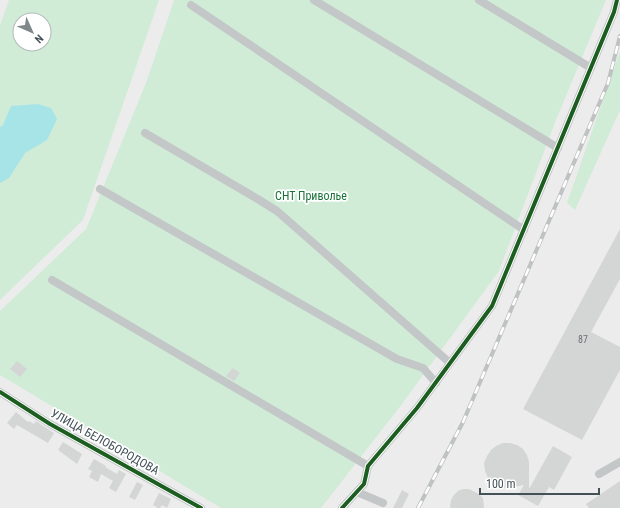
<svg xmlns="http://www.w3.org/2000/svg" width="620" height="508" viewBox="0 0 620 508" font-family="'Roboto Condensed',sans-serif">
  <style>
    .green { fill: #d0ecd7; fill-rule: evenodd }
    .water { fill: #a6e4e8 }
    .building { fill: #d4d5d5 }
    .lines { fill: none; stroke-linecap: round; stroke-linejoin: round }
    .minor { stroke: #c3c7c7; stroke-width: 8 }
    .rail-casing { stroke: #bfc2c2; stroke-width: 4 }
    .rail { stroke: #fff; stroke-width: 2.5; stroke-dasharray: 8; stroke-linecap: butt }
    .cycleway-casing { stroke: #fff; stroke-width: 6 }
    .cycleway { stroke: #1b5e20; stroke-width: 4 }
    .labels { text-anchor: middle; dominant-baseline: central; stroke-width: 3.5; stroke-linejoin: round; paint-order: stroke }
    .number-label { font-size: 10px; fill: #697377 }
    .park-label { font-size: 12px; fill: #19743b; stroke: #fff }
    .street-label { font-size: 12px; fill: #445157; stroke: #fff }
  </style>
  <rect width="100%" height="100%" fill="#edecec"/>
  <path class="green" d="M9,0H159L83,220L0,300V25ZM20,20H44V44H20Z
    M174,0H606L556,120L499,271L402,404L321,508H221L0,375V311L86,229L146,83Z
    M620,51V110L575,210L567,203Z"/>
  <path class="water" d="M38,104L51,108L57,119L47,140L25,153L9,178L0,183V127L3,125L11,106Z"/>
  <path class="building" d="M620,229V279L591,332L620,347V370L582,440L523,409Z
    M17,361L27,369L20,377L10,369Z
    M233,368L240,373L234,381L226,376Z
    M16,412L28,422L29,421L34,424L36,421L54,433L48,443L17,425L14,429L7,423Z
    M63,442L82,454L77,464L58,450Z
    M503,443H510L517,445L523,449L527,455L529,462V489L553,446L572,457L554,490L549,487L538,506L518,495L524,485L508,488L500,487L493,484L488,478L485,471L484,463L487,456L491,450L496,446Z
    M94,459L106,466L105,467L117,474L119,470L126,474L116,492L109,488L113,481L101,474L98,482L89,477L92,471L88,469Z
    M620,481V508H589L586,504Z
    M137,482L143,485L135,500L129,497Z
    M463,489H469L479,494L483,498L484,508H450L451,500L454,495L458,491Z
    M402,490L409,494L402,508H393Z
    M159,493L171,499L167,508L162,505L160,508H158L153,505Z"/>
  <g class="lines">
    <path class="minor" d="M314,0L558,148
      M479,0L591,68
      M191,5L524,230
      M145,133L256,198L277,211L450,363
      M100,189L397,359L423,368L436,383
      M52,280L368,466
      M0,392L50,424L201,508
      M599,474L620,462
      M357,492L383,503
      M342,508L364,484L368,466L417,408L492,306L614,12L617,0"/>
    <defs>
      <path id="rail" d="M418,508L463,422L608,83L620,36"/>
    </defs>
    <use href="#rail" class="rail-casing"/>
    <use href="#rail" class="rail"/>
    <defs>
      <path id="cycleway" d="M0,392L50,424L201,508
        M342,508L364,484L368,466L417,408L492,306L614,12L617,0"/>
    </defs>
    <use href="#cycleway" class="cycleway-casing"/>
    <use href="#cycleway" class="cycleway"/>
  </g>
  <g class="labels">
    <g class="number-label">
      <text x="583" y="339">87</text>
    </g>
    <g class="park-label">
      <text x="311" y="196">СНТ Приволье</text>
    </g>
    <g class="street-label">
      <text transform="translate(105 442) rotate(29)">УЛИЦА БЕЛОБОРОДОВА</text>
    </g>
  </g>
  <g transform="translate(32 32) rotate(135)"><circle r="19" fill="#ffffff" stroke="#b4b9bc"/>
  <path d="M0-3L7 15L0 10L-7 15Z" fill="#7f878b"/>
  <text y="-6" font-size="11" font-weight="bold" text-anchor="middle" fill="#445157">N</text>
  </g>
  <path d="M480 488v6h119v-6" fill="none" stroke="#445157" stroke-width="2"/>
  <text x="486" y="488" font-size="12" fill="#445157" stroke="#ffffff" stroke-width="3" paint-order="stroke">100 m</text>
</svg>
